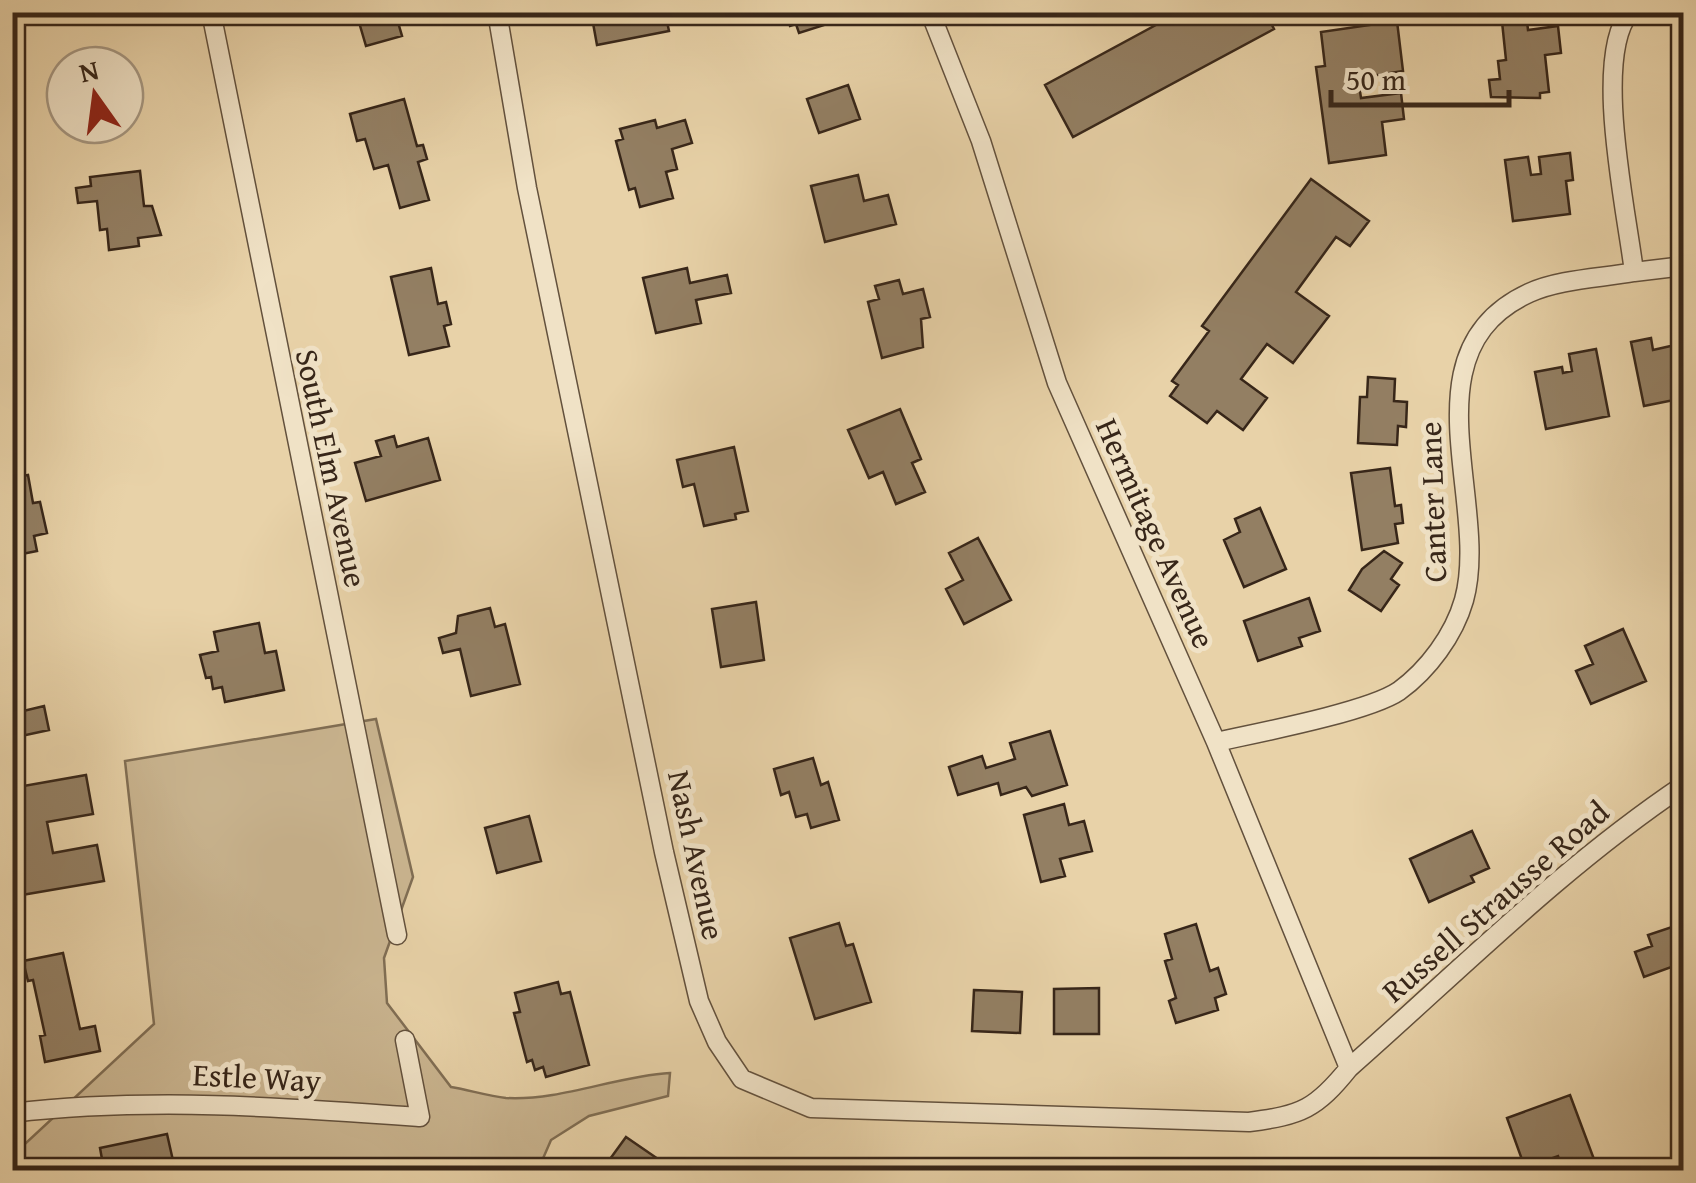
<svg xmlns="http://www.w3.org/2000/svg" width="1696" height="1183" viewBox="0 0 1696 1183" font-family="'Gentium Book Plus',serif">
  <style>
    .green { fill: #cab590; stroke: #806e54; stroke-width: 2.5 }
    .building { fill: #937f63; stroke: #372619; stroke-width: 2.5 }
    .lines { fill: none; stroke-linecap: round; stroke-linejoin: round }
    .street-casing { stroke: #63513d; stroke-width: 21 }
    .street { stroke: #f0e2c6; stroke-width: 18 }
    .labels { text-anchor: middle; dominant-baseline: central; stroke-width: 10; stroke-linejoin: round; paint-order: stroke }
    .street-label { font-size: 32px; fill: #372619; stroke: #f0e2c6 }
  </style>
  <rect width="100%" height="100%" fill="#e8d2a8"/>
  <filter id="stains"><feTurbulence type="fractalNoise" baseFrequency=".002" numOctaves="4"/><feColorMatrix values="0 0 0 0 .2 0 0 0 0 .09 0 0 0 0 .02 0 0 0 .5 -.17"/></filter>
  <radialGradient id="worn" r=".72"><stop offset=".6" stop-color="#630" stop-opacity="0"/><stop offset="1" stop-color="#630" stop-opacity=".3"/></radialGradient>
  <path class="green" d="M376,719L413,877L384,958L387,1003L451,1087C469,1090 488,1096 506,1098C561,1101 616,1076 670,1073L668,1096L589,1116L551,1140L538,1170H13V1155L154,1024L125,761Z"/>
  <path class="building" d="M356,12H395L402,36L366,46Z
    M591,12H665L669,31L597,45Z
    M785,12H838L840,20L799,33L796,24L790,26Z
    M1180,12H1265L1274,29L1073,137L1045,85Z
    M1501,12H1526L1528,30L1558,26L1561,53L1545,55L1549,92L1540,93V98L1491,97L1489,80L1500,79L1498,61L1506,60Z
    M1397,21L1403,71L1358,78L1361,98L1401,93L1404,119L1382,122L1386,155L1329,163L1316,67L1325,66L1321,32Z
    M848,85L860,119L819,133L807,99Z
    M404,99L417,146L423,145L427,159L418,162L429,200L400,208L388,165L374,169L365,139L357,141L350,114Z
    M655,120L657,128L685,120L692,143L672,149L677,169L666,172L673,198L640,207L635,188L629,190L616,141L623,139L620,129Z
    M1570,153L1573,180L1566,181L1570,214L1513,221L1505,160L1528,157L1531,175L1541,174L1539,157Z
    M140,171L144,206H152L161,235L138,238L139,246L109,250L107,229L100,230L97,201L78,203L76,188L91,186L90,177Z
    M858,175L864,201L888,195L896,224L825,242L811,186Z
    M1311,179L1369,221L1350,246L1336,237L1296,292L1329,316L1293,363L1267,344L1241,379L1267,398L1243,430L1217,411L1207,423L1170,396L1178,385L1172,381L1209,331L1202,326Z
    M431,268L438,304L446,302L451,324L444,326L449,346L409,355L391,277Z
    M687,268L690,283L727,275L731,293L696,300L701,323L656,333L643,278Z
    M899,280L903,294L923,289L930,317L921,319L923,347L882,358L868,302L879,299L875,286Z
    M1684,335V398L1644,406L1631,342L1651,338L1653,350L1675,345L1673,337Z
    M1596,349L1609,416L1546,429L1535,372L1562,367L1563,373L1572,371L1569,354Z
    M1368,377L1395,379L1394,401L1407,402L1406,427L1398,426L1397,445L1358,443L1360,397H1367Z
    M900,409L921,459L912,463L925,492L896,504L883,472L869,478L848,430Z
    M394,436L397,447L428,438L440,480L366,501L355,463L381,456L376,441Z
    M734,447L748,511L735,514L736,519L704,526L694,484L683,487L677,460Z
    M1390,468L1395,506L1401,505L1403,523L1395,524L1398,543L1362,550L1351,473Z
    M28,475L33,503L40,502L47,533L34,536L37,551L12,556V478Z
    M1260,508L1286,569L1244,587L1224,540L1240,532L1235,519Z
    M978,538L1011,600L964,624L946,589L963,580L949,553Z
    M1384,551L1402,563L1391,579L1399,585L1381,611L1349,590L1362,569Z
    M1309,598L1320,631L1299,638L1302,646L1258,661L1244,621Z
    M756,602L764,660L721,667L712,609Z
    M490,608L495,627L505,624L520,684L471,696L460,649L443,653L439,638L456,633L458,616Z
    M259,623L265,653L276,651L284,690L225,702L222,687L213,689L211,677L206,678L200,655L218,651L214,632Z
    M1623,629L1646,681L1591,704L1576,671L1593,664L1585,646Z
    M12,702L15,713L44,706L49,730L12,738Z
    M1050,731L1067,785L1032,796L1026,787L1001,795L998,783L958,795L949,767L982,756L986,768L1015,759L1010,743Z
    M813,758L821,785L828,782L839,820L811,828L807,814L796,817L789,792L781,795L774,769Z
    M86,775L93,814L47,822L53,853L97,845L104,881L16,896L12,788Z
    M1064,804L1069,825L1084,821L1092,851L1060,859L1065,876L1041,882L1024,815Z
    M529,816L541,861L497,873L485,828Z
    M1472,831L1489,868L1471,876L1474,882L1429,902L1410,859Z
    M839,923L846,946L853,944L871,1002L815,1019L790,938Z
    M1684,923V982L1674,966L1644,977L1635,952L1652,946L1648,935Z
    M1196,924L1210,971L1218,968L1226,994L1215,998L1218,1010L1176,1023L1169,1001L1176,998L1165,961L1172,959L1165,934Z
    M63,953L80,1029L95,1026L100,1051L45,1062L40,1036L45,1035L33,980L28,981L23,961Z
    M558,982L561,994L570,992L589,1065L546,1077L543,1067L535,1070L532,1060L527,1062L514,1013L520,1012L515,993Z
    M1099,988V1034H1054V989Z
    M974,990L1022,992L1020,1033L972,1031Z
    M1570,1095L1598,1170H1563L1558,1156L1525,1168L1507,1118Z
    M167,1134L174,1165L169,1170H104L100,1148Z
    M626,1137L674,1170H602Z"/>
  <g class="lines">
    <defs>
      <path id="street" d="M211,12L397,935
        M497,12L527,188L664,852L699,1001L717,1042L742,1079L811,1108L1249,1122C1302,1115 1316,1109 1349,1068C1458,972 1563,866 1684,785
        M930,12L981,141L1057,383L1216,742L1349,1068
        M1630,12C1592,57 1627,213 1634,272L1684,266
        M1216,742C1257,733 1368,712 1399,691C1428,670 1454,635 1464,600C1491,503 1403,351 1529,293C1559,279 1602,278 1634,272
        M12,1113C149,1097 283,1107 420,1117L405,1040"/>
    </defs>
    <use href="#street" class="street-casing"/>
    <use href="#street" class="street"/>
  </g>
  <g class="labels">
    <g class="street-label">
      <text transform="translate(332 468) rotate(78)">South Elm Avenue</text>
      <text transform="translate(1432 502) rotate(-92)">Canter Lane</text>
      <text transform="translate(1156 533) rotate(66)">Hermitage Avenue</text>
      <text transform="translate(697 855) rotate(78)">Nash Avenue</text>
      <text transform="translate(1495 901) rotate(-41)">Russell Strausse Road</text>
      <text transform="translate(257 1077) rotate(3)">Estle Way</text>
    </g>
  </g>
  <rect width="1696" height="1183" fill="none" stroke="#e8d2a8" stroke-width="50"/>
  <rect x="15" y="15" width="1666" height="1153" fill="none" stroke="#372619" stroke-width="5"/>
  <rect x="25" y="25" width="1646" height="1133" fill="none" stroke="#372619" stroke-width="2.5"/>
  <g transform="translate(95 95) rotate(346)"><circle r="48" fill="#f0e2c6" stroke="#a69781" stroke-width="2.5"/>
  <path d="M0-8L18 38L0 25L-18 38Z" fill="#8f2418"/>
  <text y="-15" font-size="28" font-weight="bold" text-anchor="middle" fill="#372619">N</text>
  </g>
  <path d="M1331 90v15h178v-15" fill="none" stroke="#372619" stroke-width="5"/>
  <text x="1346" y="90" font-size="30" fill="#372619" stroke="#f0e2c6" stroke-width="8" paint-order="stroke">50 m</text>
  <rect width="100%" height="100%" filter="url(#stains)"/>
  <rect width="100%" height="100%" fill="url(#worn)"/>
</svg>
